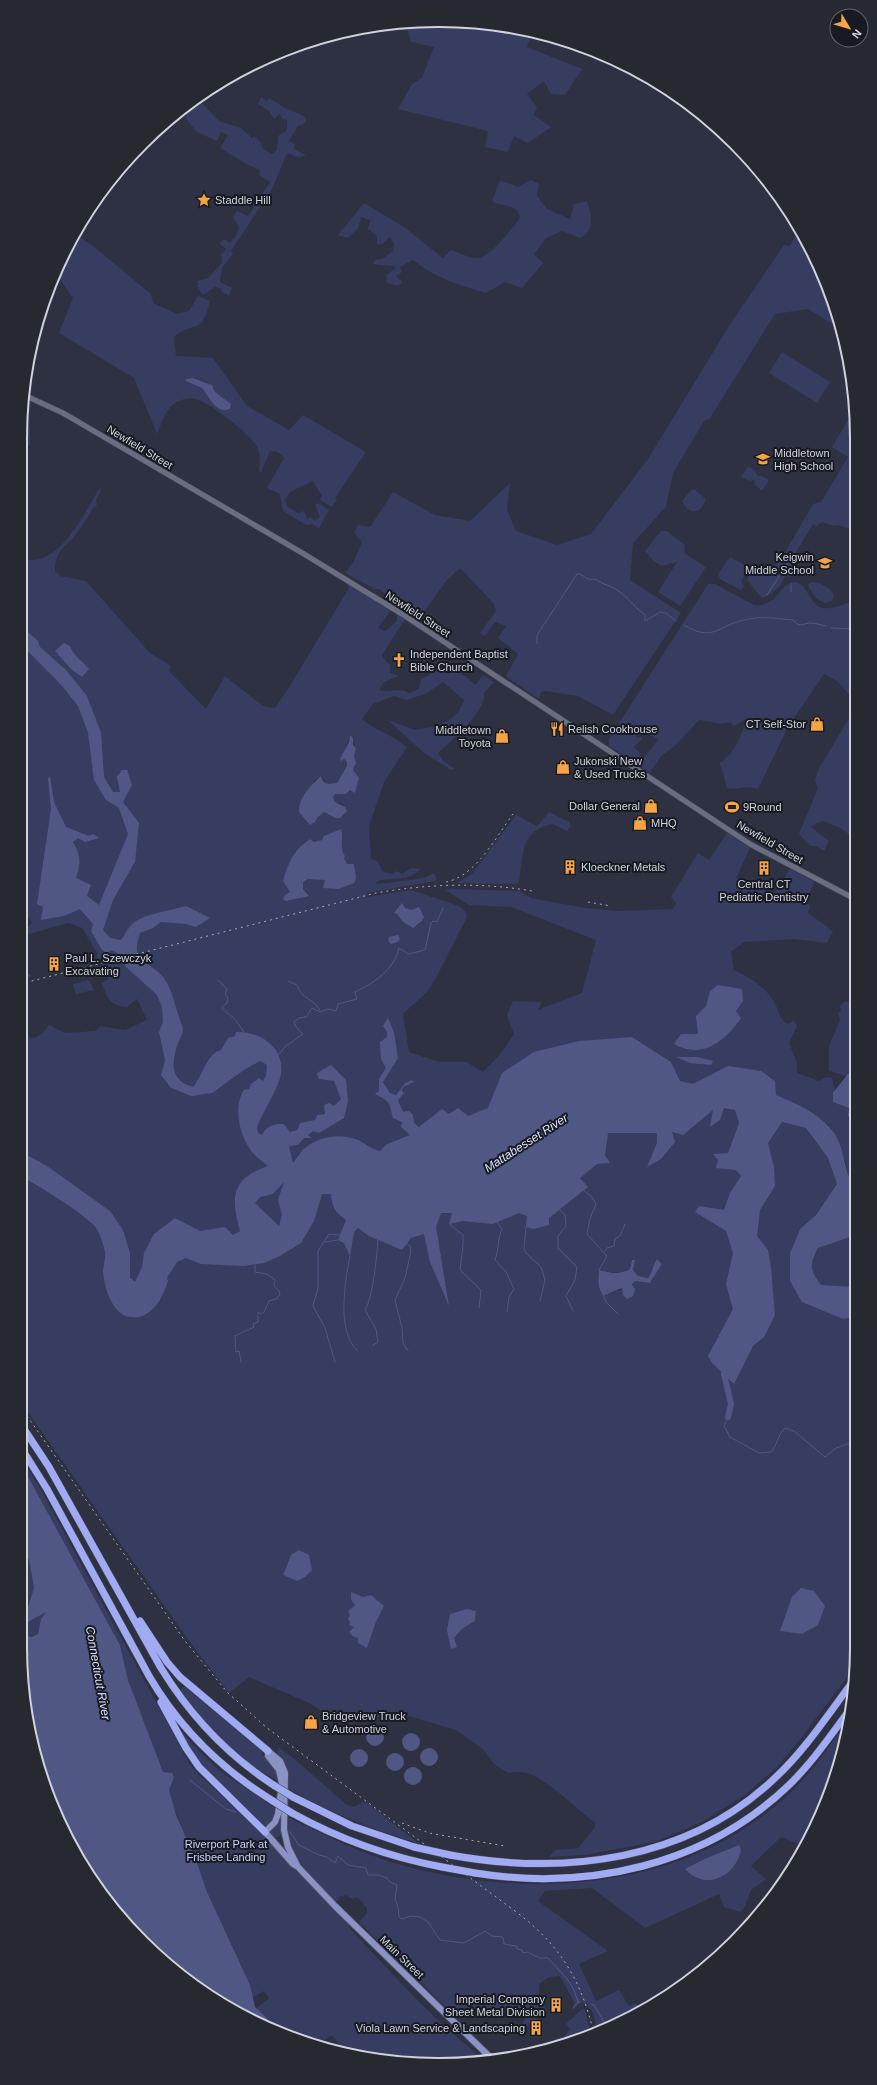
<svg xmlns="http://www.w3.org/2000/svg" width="877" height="2085" viewBox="0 0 877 2085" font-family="Helvetica,sans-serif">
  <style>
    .green { fill: #373c61; fill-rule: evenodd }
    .water { fill: #515785; fill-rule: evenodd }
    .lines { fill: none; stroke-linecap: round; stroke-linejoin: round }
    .stream { stroke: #515785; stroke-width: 1 }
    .river { stroke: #515785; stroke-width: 6 }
    .secondary-casing { stroke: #4b4d5b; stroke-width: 6 }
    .primary-casing { stroke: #4b4d5b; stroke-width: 8 }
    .motorway-casing { stroke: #4b4d5b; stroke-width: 8 }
    .secondary { stroke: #6a6d80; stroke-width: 5 }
    .primary { stroke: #8a92c6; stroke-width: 6 }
    .motorway { stroke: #a0abf4; stroke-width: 7 }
    .rail { stroke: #aaacb9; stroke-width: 1; stroke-dasharray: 2 4; stroke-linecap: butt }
    .motorway-bridge-casing { stroke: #4b4d5b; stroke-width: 8; stroke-linecap: butt }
    .motorway-bridge { stroke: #a0abf4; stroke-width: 7 }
    .labels { text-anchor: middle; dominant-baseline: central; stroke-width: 4; stroke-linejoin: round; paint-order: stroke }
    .poi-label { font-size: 11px; fill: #d0d2dd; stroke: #181a21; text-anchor: start }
    .street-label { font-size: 11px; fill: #d0d2dd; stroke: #181a21 }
    .park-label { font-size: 11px; fill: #c9d1fe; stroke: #181a21 }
    .water-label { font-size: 12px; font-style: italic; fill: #dbe1ff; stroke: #181a21 }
    .rim { fill: none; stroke: #d0d2dd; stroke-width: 2 }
  </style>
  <rect width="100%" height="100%" fill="#2e3142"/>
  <path class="green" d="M411,21L493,24L532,33L527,47L582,69L565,95L551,94L544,81L527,94L537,107L534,115L551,127L528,143L514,136L508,152L485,147L488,131L398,109L412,84L422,78L434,47L411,42L407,27L400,23Z
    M261,97L267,101L269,98L285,108L304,116L306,121L303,124L298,126L289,141L295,144L294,149L306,155L299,158L287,153L272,189L231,251L233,254L222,268L220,282L232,288L229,296L221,291L222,289L215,287L203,295L197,286L198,284L197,281L208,278L222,263L221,255L226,249L222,246L220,243L224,239L230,243L235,237L239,228L233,217L237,211L248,216L270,182L259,175L260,170L248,165L220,148L228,135L221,132L217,141L197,132L185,118L192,108L188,104L197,98L219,121L241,128L252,138L254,136L261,143L263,149L272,154L277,150L278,136L287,130V120L283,119L279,114L274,119L269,111L258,104Z
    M500,180L518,187L531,180L539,184L537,196L547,209L570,219L574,204L587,201C591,215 596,230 580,238L562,231L546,238L534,254L543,263L522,288L505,282L486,293C459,285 435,278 413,260L400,267L402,272L396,276L402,282L398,286L387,283L386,275L396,268L393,266L373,264L375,260L382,259L393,251L394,243L390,237L382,244L377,245V236L368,229L370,220L361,217L359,227L348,238L338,235L364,203L404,227L443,258L451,250C460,253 468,258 478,258C489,258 513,228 520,218C518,202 501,208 492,201Z
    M800,227L825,278L839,328L808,309L775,314L710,418L704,421L673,473L666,507L633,543L630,580L681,613L613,715L578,696L545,691L541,692L539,699L506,676L518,654L498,638L506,626L495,622L485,636L480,633L496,611L494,604L460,568L446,581L420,618L411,614L379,589H375L345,573L353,563L362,542L354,533L358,525L370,527L393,492L435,515L470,521L510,483L507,510L516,531L557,545L591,534L648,459L729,326L784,245L789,246L791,244Z
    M74,234L92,245L151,294L153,303L177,314L189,311L198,296L210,301C202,336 195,320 174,337L176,356L213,358L247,406L289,430L303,415L366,452L335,498L337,500L332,507L320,500L322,496L313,481L290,492L285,500L288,507L298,513L304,511L307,519L312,517L314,521L320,517L315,505L318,503L329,510L319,528L312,524L306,525L283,511L280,494L267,488L284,458L278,452L270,451L261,473L259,471C260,463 261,455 257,447C252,435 209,402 196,399C190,397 180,400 175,403C164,411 162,423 157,434L134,378L59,333L73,298L56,274ZM193,378L207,382L214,388L215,392L231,405L230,409C214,415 208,392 201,387C196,384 191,383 186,379Z
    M782,352L830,382L817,403L769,373Z
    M853,412L854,544L849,536L851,529L838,525L834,526L822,522L817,526L813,524L795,554L797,556L793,574L785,575C784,584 770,597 762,598L747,580L749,575L744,576L741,582L744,586L741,590L720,579L718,574L730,557L762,574L769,573L783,556L813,504L821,502L848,457L832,447Z
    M29,426L31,444L28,446L20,444L21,428Z
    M748,466L755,471L758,476H762L769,480L762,491L754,484L755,482L754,480L750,481L741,477Z
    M102,487L96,500L97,505L94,507C88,516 83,526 76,534C65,548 55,550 55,571L60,576L86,581L150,653L171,666L169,671L206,709L225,676L263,706L275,708L288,689L349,588L348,584L391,610L378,628L385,631L397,621V614L405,619L382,655L384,659L390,665V673L399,676L384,682L379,690C389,693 400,687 409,693L419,689L421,679C449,664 451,665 476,685L483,675L494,682L484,693C487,711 451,741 438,753L443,761L455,769L451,770L424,753L388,720L415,730L432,727L450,720L459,711L464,700L443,682L427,693L407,700L394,696L373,704L362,719C376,731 393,735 407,747L384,782L369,826L371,859L377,861C383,870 379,872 393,874L396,871L402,874L411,868L421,869C405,884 393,875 376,882L377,884L404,881L423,878L434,873L437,879L435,881L367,893V897L411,890L459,906L466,912L467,917L438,974L428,991L403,1014L409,1052L439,1062H467L483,1072L502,1052L514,1034L507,1015L513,1001L542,1002L538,1010L582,993L596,940L511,907L469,905L445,890L452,889L519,891L531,898L585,908L619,911L673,909L676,903L671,897L698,853L709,860L727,833L750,848L736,878L774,894L790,869L815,882L804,903L810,905L808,913L833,931L827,943L793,939L744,942L731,952L734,970C750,978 763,985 773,1000C779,1009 778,1017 787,1024L794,1021L797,1026L789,1043L797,1063V1073L819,1081L826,1077L832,1078L835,1090L846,1076L829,1071V1046L840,1020L838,1013L841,1011L840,1006L845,1001L848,1002L852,998V988L855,984L856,1187L850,1181L840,1143L828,1124L781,1122L806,1128L828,1158L837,1184L816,1215L800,1229L790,1253L843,1319L856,1317L857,1647L855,1667L798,1742L776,1768L745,1795L704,1821L655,1842L585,1855L549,1857L555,1850L578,1848L595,1827V1823C577,1809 550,1782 530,1774C523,1771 515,1772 508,1773L494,1764L483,1749L456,1730L409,1716L393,1715L339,1722L309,1703L249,1677L229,1693L195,1649L20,1401V1037L29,1035L30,1038C39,1038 44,1032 49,1025L65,1033L96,1031L100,1026L125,1030L147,1020L137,999L127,1007C110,1006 107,998 102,983L109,979L99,966L112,962L109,958L96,962L97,953L82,928L69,923L21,936L32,922L20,909V558C57,572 84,514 99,489ZM350,735L356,748L354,756L356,763L353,770L352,791L350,790L343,794H335L332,797L335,802L343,804L346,811L335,818L324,812L317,818L314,781L321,776L328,785L337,783L347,766V762L343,759C344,750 348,744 350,735ZM343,835C340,843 340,849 345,856L344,858L347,864L326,882L325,880C319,879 309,878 303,882V889L309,894L290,892L288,887C292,867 291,850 310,839L314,842ZM400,908L412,911L422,921L417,926L399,918L397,914ZM657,1259L662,1264L650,1283L635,1281L632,1286L603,1296L600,1270C611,1273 619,1274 630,1269L632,1260H635L633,1270L638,1276L648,1278C653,1272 652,1265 657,1259ZM291,1555L297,1581L283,1575ZM355,1605L384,1606L376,1622L367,1647L358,1638L349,1633L354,1627L348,1619ZM476,1611L475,1621L462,1629L454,1638Z
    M694,489L706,499C702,514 689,516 682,501L691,490Z
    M661,531H667L685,545L684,553L706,567L680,606L658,592L677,562L662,566L655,562L645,551Z
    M795,582C808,584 809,604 822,608C833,610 844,603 854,602V700L837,681L824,674L788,727L758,789C747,784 737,791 727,788L720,763C734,754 742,735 746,719L734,726L730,722L722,724L699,720L675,746L661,756L650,773L638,765L658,740L643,729L636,737L643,738L634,747L641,754L635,763L609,746V739L708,584H715L754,605C777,608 777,585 795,582Z
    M810,582C819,582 831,587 834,596L832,601L825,603L817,599L808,586Z
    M854,710L855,838L840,828L823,821L816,823L811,827L829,841L824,851L816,846H810L799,834L818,788L815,781L818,770Z
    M549,812L569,822L571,826L567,831L553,824C519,831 524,853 519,882L517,884L457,883L472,874L516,815L537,826Z
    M20,968L32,976L20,980Z
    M89,980L94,990L76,994L73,984Z
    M856,1235V1287L821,1285C810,1270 809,1265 818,1248Z
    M20,1456L41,1490L189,1763L199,1775L259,1829L347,1923L353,1932C394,1975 438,2026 486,2060L438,2065L357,2057L347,2054L332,2035L315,2046L276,2030L266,2017L256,2009L269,1998L264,1991L252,1998L250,1985L207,1892L194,1854L171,1802L169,1790L174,1776L172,1773L163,1772L128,1680L120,1645L20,1462Z
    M20,1547L29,1560L34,1588L25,1616L47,1611L41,1619L38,1634L32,1637L20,1634Z
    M182,1687H185L261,1750L262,1754L274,1767L279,1781C239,1762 206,1726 181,1691Z
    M850,1717L835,1781L806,1844L795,1843L781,1837L751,1866L766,1879L751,1890L744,1908L740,1912L724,1907L719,1894L645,1928L592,1888L545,1891L538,1901L608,1951L579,1964L596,2001L619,1990L629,2006L635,2003L645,2010L598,2034L593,2012L582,2002L573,2010L574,2002L560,1976L549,1977L539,1984V1996L547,2011L523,2029L521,2027L528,2013L526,2010C515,2008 507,2011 499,2019L494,2014L483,2017L469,2009L454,2015L359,1922L367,1913V1908L357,1897L352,1899L346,1895L340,1897L338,1900L335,1902C310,1877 290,1857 286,1820L289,1818C323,1834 356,1851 391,1862C529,1903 695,1892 800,1783C819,1763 834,1739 850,1717Z
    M177,1725L192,1744L219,1770L278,1810L273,1821L265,1829L194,1759Z
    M279,1748L292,1757L346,1804L354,1807L365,1801L418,1843C372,1829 330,1813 289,1789C289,1780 289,1772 285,1763C283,1758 277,1755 277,1749Z
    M281,1812L282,1833L279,1837H273L269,1832Z
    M583,2008L585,2010L591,2035L550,2047C552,2040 556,2038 564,2037L570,2029L566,2024Z"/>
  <path class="water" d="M193,378L212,385L215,392L231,404L230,409C216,415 209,396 202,388L186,381V379Z
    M20,629L28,632L38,641L40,647L66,670L87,696L101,733L104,777L113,792H120L117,777L122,770H127L132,785L123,802L139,823L135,862L113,900L103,930L110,938L121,940C124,936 128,928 132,924C145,913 170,911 186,906L210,918L196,927L186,924L161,922L153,928L140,933C130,963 146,958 163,977C172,988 174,1003 179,1017C180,1020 182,1025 183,1029C183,1033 180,1039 178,1043C171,1063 170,1081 193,1087C203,1076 206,1054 221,1050L228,1038L235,1036L236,1032C259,1031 285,1047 281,1074C278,1090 263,1111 257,1127L258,1133L262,1135C267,1125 274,1124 284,1124L290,1132L297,1130L300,1123L315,1120L317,1115L325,1114L324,1105L329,1103L334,1106L341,1099L334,1081L319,1079L317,1073L331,1065L346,1080L348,1101L344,1118L319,1133L313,1131L308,1135L312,1138H304L298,1145L289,1146L293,1163C297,1158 300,1152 305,1148C318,1137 339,1133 355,1139C364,1142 370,1149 380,1151L387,1144L410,1135L401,1127L402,1122L393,1118C389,1102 391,1102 375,1094L379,1091V1079L386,1068L381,1059L380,1042L387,1037V1032L383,1026L388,1018L394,1032L398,1058L383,1082L390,1093L396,1095L405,1083L412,1080L414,1082L403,1087L402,1091L404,1093L398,1100L403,1112L409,1111L413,1115L414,1123L419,1127L442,1109L449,1114L458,1108L468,1116L488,1108L502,1073L534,1052L579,1041L632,1037L671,1062L680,1081L693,1084L728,1066L761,1071L775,1081L776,1095C800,1105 830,1118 840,1144C845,1158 845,1176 856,1187V1235L818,1248C809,1265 810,1270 821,1285L856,1287V1317L843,1319L802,1302L790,1281V1253L800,1229L816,1215L837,1184L828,1158L806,1128L782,1122L768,1143L774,1167L775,1186L760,1210L757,1236L768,1250L771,1268L775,1315L764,1337L753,1346L734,1384L713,1364L708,1356L733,1309L726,1284L733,1253L726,1231L695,1212L699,1206L724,1210L730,1193L741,1176L736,1170L716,1168L718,1160L713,1154L728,1153L739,1123L735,1110L724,1108L720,1120L710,1127L713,1110L683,1135L672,1132L675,1142L661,1159L647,1167L657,1143V1133H608L605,1155L610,1163L597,1164L580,1178L588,1187L549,1218V1225L533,1229L526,1227L527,1216L519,1213L493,1224L463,1221L449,1224L452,1213H441L436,1227L449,1306L430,1262L424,1234L411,1238L402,1250L369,1236L358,1228L354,1232L350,1256L344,1243L338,1240L346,1220C335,1212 332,1207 331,1194H322L314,1221L301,1243L280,1256L264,1263L243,1266L201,1264L186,1258L177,1262L167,1278L168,1281C163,1296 155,1314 138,1317C114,1321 105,1291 103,1272C103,1265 106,1259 105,1252C104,1246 100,1235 97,1229C88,1216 35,1183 20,1176V1151L47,1166L110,1211L123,1230L130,1253V1278L135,1282L142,1267L144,1253L154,1234L175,1218L200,1231L225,1227L233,1235L240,1231C231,1198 230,1179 268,1166C263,1162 256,1157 252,1152C239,1136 233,1106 244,1090L249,1089L251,1084L259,1078L263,1081L266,1076L267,1065L260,1061L244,1070L212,1093L191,1096L171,1088L161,1075L165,1060L159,1032L163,1022L162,1007L157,995L125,966L121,955L111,950L107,953L102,950L91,931L93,924L80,909L64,916L41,920L43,907L37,904L51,809L48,779L50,776L54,802L66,827L89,836L93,834L99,838L85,842L78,838L73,842C81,856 81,863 76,878L91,885L87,896L99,905L128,834L119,808L106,800L94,780L88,733L78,706L63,687L20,643ZM284,1182L278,1200L282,1215L279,1226L255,1203L260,1197L273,1194Z
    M64,643L70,646C73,655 82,661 89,669L82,677L71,669L55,651Z
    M350,735L353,738V745L356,748L354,756L356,763L353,770L359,778L355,793L350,790L346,794H335L333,797L335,802L345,807L347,811L340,818H335L324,812L317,818L315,822L310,825L299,812C298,798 312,784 321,776L323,781L328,784L337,783L347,766V762L344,759L341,761L340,759L349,742Z
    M341,829C345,839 338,846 345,856L344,858L347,864H354L356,878L354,883L339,889L323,888L325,880L308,879L303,882V889L309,896L286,901L283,899L285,895L290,892L283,881C288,863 294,849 310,839L314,842L322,840L324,836Z
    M402,903L405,908L412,910L419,907L424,917L422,921L413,928C406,924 401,921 397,914L394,913Z
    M398,935L400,939L398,942L391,944L388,941L389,937Z
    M718,985L742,989L743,1001L736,1011L741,1018C725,1041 703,1060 674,1044L681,1034H698L696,1016L706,1006L710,991Z
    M677,1057H697L713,1061L711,1065L690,1063Z
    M855,1065V1120L848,1116L849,1108L833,1102V1093Z
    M657,1259L662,1264L650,1283L635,1281L632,1285L635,1289L633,1296L627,1299L623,1295L622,1288L603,1296L599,1287V1270C611,1273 619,1275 630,1269L632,1260H635L633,1270L638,1276L648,1278C653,1272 652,1265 657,1259Z
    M20,1462L120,1645L128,1680L163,1772L172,1773L174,1777L169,1790L176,1815L194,1854L207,1892L250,1985L255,2007L266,2017L276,2030L229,2009L163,1961L124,1922L76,1856L42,1781L28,1728L20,1634L32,1637L38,1634L41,1619L46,1612L28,1622L25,1616L34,1588L29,1560L20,1547Z
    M299,1550L309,1555L312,1570L305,1577L297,1581L283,1575L291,1555Z
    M801,1588L814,1591L825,1606L818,1625L802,1634L780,1631L792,1597Z
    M351,1592L363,1597L371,1595L384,1606L376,1622L367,1648L358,1643V1638L352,1636L349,1632L354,1627L349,1625L350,1622L348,1619L350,1615L348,1611L355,1605L351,1599Z
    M467,1609L476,1611L475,1621L462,1629L454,1638L457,1647L451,1649L447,1630L450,1614Z
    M366 1737a9 9 0 1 1 18 0a9 9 0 1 1-18 0Z
    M402 1742a9 9 0 1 1 18 0a9 9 0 1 1-18 0Z
    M420 1757a9 9 0 1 1 18 0a9 9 0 1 1-18 0Z
    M350 1758a9 9 0 1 1 18 0a9 9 0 1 1-18 0Z
    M386 1762a9 9 0 1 1 18 0a9 9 0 1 1-18 0Z
    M404 1776a9 9 0 1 1 18 0a9 9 0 1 1-18 0Z
    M739,1845L741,1850C736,1876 706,1892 685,1869L707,1858Z"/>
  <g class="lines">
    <path class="stream" d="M784,559L786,561L789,576
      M772,575L778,568
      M791,592V584
      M767,595L791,558
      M684,625C714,644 720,623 749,619C763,616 779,619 793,620C800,628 801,624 810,623C815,623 821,625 826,626
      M831,628L854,629
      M537,644V635L577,574H580L590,580C597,578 598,581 604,584C624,590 629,603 645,615V621L660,612L666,613L676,621
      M218,980L227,989L225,994L228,998L227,1003L223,1006L222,1009L234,1018L244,1032
      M288,981L297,985C303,1001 311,996 320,1010
      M278,1055L286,1046L303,1034L296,1027L294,1022L299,1018L306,1017L312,1008L320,1012L328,1009L336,1011L338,1004L357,999L355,992C374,983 394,970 399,948L408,954L425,950L431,923L433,921L437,922L443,908
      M583,1190L592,1197L596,1204L590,1219L587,1234L607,1256L599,1270
      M558,1208L565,1215L566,1226L558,1236V1248L577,1267L575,1280L566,1296L573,1311
      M497,1222L502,1229C497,1240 499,1250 495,1260L506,1272L514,1289L509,1297L507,1312
      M449,1224L463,1235C464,1246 461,1258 460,1270L481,1290L479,1308
      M526,1227L524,1248L526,1253L541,1267L545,1280L540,1301
      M325,1242L338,1240
      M406,1243L410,1246L411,1251L405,1278L395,1300L402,1328L403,1343L408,1351
      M604,1252L607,1248L614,1246L615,1239L620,1236L625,1224
      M350,1256C345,1281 336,1333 358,1351
      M599,1284V1275
      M600,1287L606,1302L618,1314
      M373,1345L378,1342L376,1329L365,1310C373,1297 377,1256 378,1239
      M241,1362L239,1351L236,1352L235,1336L254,1327L253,1324L258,1322V1312L261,1314L264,1312L269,1301L276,1299L280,1295L279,1291L274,1286L275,1280L267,1274L255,1272V1264
      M335,1362L325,1328L313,1306L318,1288V1251L329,1234L340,1235
      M728,1417L724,1426L730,1437L759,1453L771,1452C778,1444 777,1436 785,1428L794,1431L825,1457L836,1448L856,1441
      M190,1780L226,1809L236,1812
      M290,1832L299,1845L319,1855L327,1857L335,1863L338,1856L348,1865L366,1868L368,1875H378L387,1878L390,1882L397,1885L395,1899L398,1907L399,1917L402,1919L411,1916L420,1917L428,1922L440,1940L464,1943L485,1931L492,1936L503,1937L504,1944L516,1946L517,1949L522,1950L523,1953L528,1952L539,1958H548L568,1980L574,1990L578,2002
      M591,2004L594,2005L604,2022L610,2028
      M573,2008L578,2002H580"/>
    <path class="river" d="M726,1368L724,1374L731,1404L728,1417"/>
    <defs>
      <path id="secondary" d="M24,395L63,413L304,554L402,614L750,844L855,899"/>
      <path id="primary" d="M268,1751L280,1761L285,1773L284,1830L288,1847L298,1867L335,1906L493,2060
        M268,1751V1756L279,1770L282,1784L278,1814L275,1822L265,1832L293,1864L298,1867"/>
      <path id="motorway" d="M20,1423L49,1467L161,1668C191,1717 227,1755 275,1786
        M20,1446L47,1489L149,1676C180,1729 221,1769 273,1801
        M140,1621L167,1662L180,1677L268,1751
        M161,1702L186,1748L199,1767L265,1832
        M293,1797L352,1826L414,1847
        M292,1813C339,1839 389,1857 442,1867
        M450,1855C565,1876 689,1861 776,1777C806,1749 829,1713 854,1680
        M475,1873C587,1891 704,1866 788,1786C812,1763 831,1735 851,1708"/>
    </defs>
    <use href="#secondary" class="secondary-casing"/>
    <use href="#primary" class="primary-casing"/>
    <use href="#motorway" class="motorway-casing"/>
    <use href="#secondary" class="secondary"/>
    <use href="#primary" class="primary"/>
    <use href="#motorway" class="motorway"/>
    <path class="rail" d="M446,882C476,876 496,837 513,814
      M588,902L611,906
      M20,984L376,893C427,884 480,882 532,891
      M20,1406L185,1641L227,1692L267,1728L515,1911C560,1945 581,1979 594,2034
      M402,1823L429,1833L505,1846"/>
    <defs>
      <path id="motorway-bridge" d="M275,1786L293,1797
        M273,1801L292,1813
        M414,1847L450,1855
        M442,1867L475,1873"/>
    </defs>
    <use href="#motorway-bridge" class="motorway-bridge-casing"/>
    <use href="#motorway-bridge" class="motorway-bridge"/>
  </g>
  <defs>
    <symbol id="sight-bare" viewBox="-9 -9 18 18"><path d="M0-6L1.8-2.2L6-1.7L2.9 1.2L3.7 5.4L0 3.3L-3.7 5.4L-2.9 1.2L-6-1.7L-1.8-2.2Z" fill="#f4a444" stroke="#181a21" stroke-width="2.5" paint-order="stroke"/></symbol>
    <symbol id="school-bare" viewBox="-9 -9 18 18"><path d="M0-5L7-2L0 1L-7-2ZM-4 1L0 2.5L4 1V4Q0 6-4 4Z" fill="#f4a444" stroke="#181a21" stroke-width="2.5" paint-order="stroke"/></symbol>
    <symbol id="church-bare" viewBox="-9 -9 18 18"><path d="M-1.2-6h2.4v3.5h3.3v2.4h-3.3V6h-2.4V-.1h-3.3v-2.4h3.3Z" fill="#f4a444" stroke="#181a21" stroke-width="2.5" paint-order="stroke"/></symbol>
    <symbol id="shop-bare" viewBox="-9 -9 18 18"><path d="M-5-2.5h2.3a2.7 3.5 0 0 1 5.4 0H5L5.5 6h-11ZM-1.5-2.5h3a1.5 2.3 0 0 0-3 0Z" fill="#f4a444" stroke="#181a21" stroke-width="2.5" paint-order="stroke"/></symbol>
    <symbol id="restaurant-bare" viewBox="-9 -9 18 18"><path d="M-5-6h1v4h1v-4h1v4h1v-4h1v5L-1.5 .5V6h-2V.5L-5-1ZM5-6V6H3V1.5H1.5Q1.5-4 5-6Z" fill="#f4a444" stroke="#181a21" stroke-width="2.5" paint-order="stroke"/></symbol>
    <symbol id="stadium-bare" viewBox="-9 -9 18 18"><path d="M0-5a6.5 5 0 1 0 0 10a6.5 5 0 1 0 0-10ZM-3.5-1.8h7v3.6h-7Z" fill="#f4a444" stroke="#181a21" stroke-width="2.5" paint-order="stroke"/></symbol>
    <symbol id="building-bare" viewBox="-9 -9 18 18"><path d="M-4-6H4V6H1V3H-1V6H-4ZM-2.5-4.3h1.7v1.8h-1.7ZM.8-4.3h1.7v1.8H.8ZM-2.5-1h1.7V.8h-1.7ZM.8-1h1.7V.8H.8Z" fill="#f4a444" stroke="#181a21" stroke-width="2.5" paint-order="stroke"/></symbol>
  </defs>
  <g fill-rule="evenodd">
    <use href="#sight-bare" x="194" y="190" width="20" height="20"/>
    <use href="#school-bare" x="753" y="449" width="20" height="20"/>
    <use href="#school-bare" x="815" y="553" width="20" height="20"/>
    <use href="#church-bare" x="389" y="650" width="20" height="20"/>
    <use href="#shop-bare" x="807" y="714" width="20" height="20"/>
    <use href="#restaurant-bare" x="547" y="719" width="20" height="20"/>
    <use href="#shop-bare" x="492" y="726" width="20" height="20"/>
    <use href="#shop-bare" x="553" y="757" width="20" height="20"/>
    <use href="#shop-bare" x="641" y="796" width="20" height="20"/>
    <use href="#stadium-bare" x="722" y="797" width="20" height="20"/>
    <use href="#shop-bare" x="630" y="813" width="20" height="20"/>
    <use href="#building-bare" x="560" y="857" width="20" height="20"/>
    <use href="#building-bare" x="754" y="858" width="20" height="20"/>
    <use href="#building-bare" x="44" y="954" width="20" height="20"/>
    <use href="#shop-bare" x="301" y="1712" width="20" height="20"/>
    <use href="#building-bare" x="546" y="1995" width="20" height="20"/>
    <use href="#building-bare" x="526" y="2018" width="20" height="20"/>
  </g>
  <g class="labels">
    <g class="poi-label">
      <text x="215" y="200">Staddle Hill</text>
      <text x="774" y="453">Middletown<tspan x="774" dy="13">High School</tspan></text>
      <text x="814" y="557" text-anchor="end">Keigwin<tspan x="814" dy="13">Middle School</tspan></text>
      <text x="410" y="654">Independent Baptist<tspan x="410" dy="13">Bible Church</tspan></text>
      <text x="806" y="724" text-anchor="end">CT Self-Stor</text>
      <text x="568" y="729">Relish Cookhouse</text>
      <text x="491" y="730" text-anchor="end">Middletown<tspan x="491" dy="13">Toyota</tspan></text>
      <text x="574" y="761">Jukonski New<tspan x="574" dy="13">&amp; Used Trucks</tspan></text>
      <text x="640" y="806" text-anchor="end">Dollar General</text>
      <text x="743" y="807">9Round</text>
      <text x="651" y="823">MHQ</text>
      <text x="581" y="867">Kloeckner Metals</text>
      <text x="764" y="884" text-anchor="middle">Central CT<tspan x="764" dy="13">Pediatric Dentistry</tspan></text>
      <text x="65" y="958">Paul L. Szewczyk<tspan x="65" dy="13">Excavating</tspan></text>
      <text x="322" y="1716">Bridgeview Truck<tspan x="322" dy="13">&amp; Automotive</tspan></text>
      <text x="545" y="1999" text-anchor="end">Imperial Company<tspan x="545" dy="13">Sheet Metal Division</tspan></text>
      <text x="525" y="2028" text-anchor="end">Viola Lawn Service &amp; Landscaping</text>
    </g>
    <g class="street-label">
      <text transform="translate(140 447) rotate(31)">Newfield Street</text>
      <text transform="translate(418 614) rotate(33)">Newfield Street</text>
      <text transform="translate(770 842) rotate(30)">Newfield Street</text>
      <text transform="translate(402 1957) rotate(44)">Main Street</text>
    </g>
    <g class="park-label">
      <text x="226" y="1844">Riverport Park at<tspan x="226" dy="13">Frisbee Landing</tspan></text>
    </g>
    <g class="water-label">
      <text transform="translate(526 1143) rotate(-33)">Mattabesset River</text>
      <text transform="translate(98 1673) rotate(80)">Connecticut River</text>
    </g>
  </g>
  <path d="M0 0H877V2085H0ZM438 27H439A411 411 0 0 1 850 438V1647A411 411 0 0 1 439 2058H438A411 411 0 0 1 27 1647V438A411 411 0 0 1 438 27Z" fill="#272930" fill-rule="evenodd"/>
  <path class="rim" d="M438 27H439A411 411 0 0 1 850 438V1647A411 411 0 0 1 439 2058H438A411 411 0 0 1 27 1647V438A411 411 0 0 1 438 27Z"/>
  <g transform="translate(849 28) rotate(128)"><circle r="19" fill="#181a21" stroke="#62646c"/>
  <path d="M0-3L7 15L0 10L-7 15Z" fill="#f4a444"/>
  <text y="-6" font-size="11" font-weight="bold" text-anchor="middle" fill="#d0d2dd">N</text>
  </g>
</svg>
